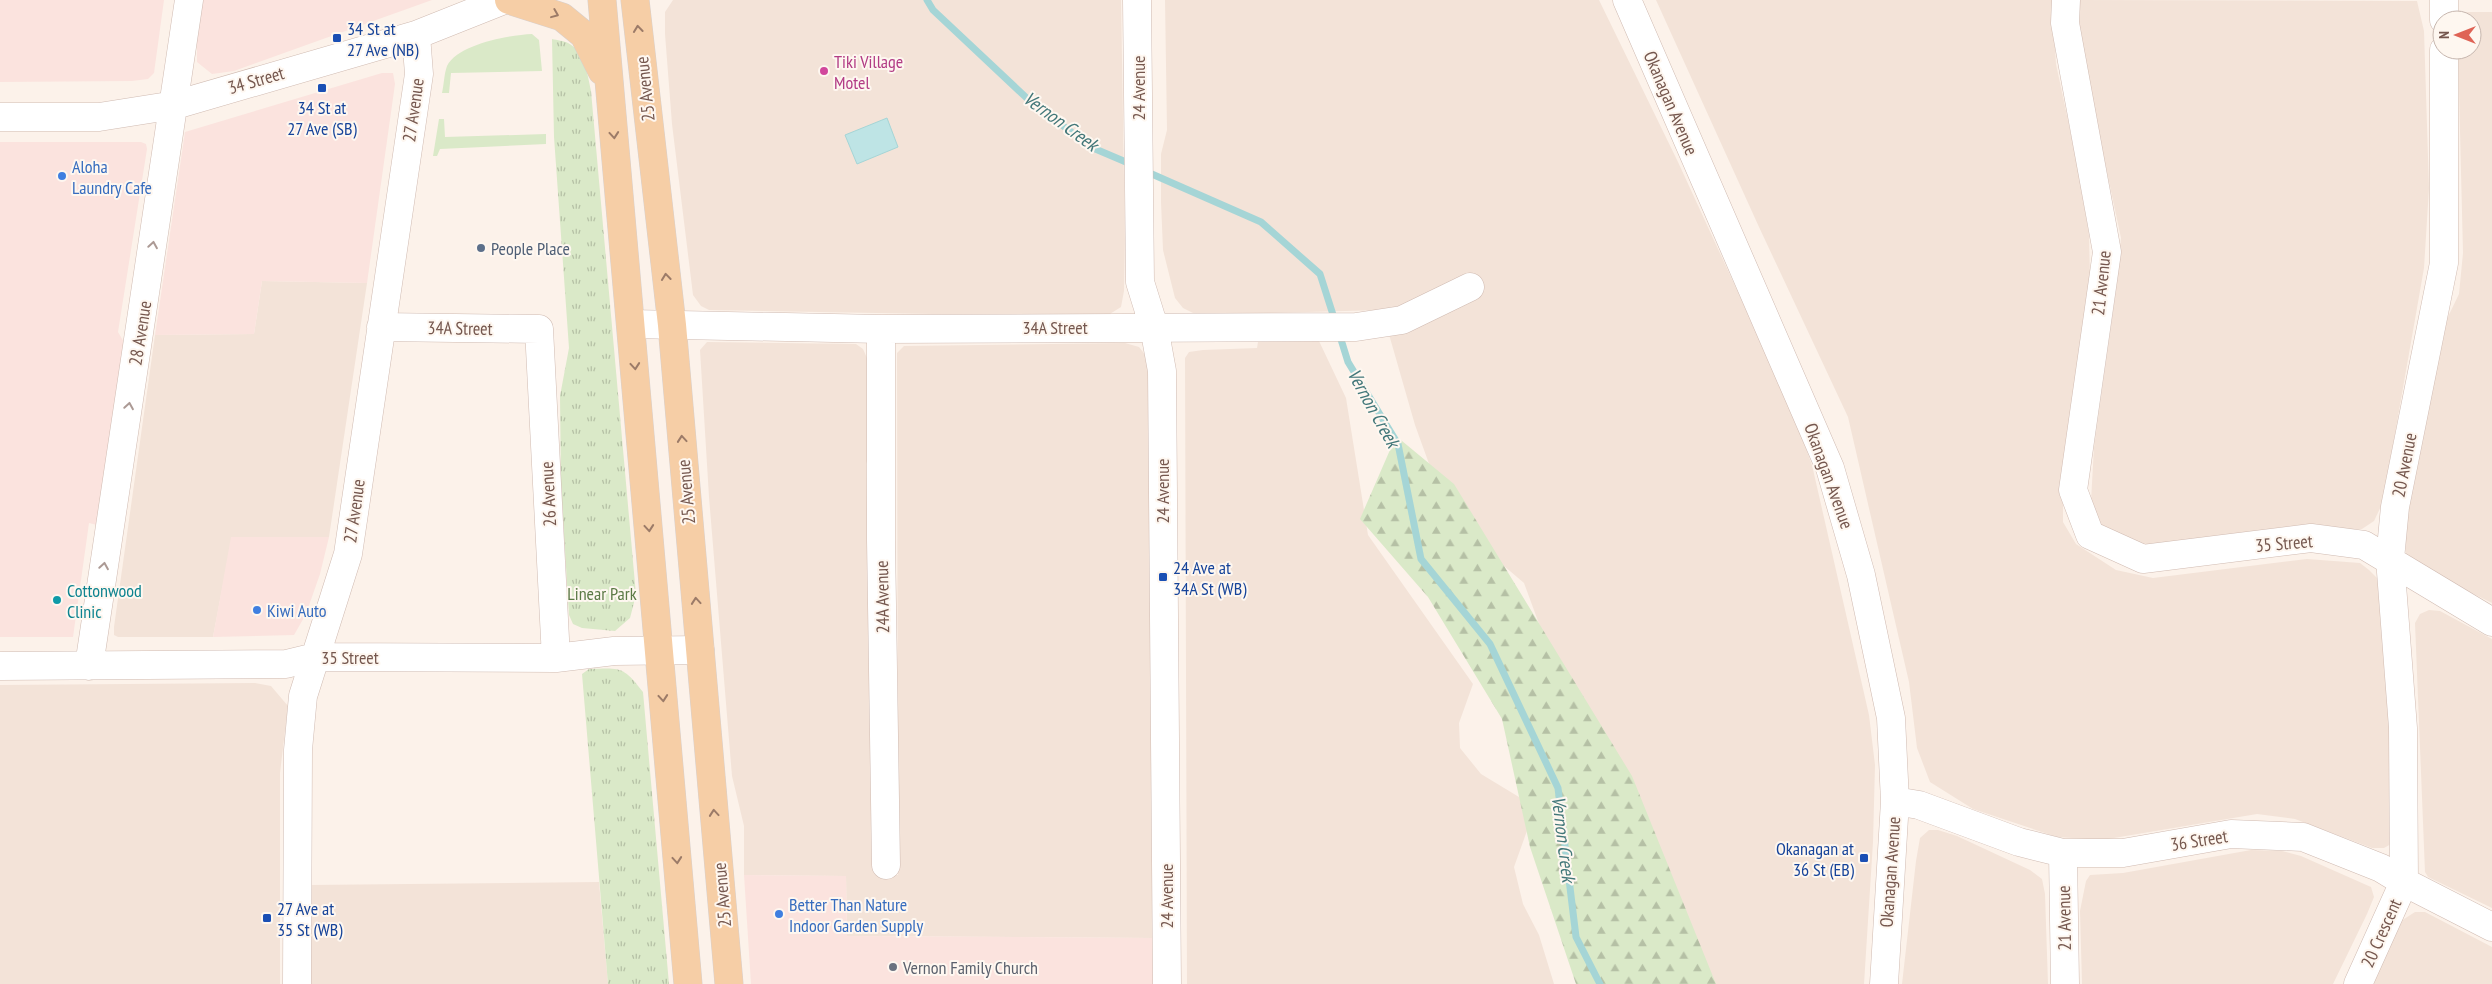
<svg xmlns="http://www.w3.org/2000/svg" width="2492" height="984" viewBox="0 0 2492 984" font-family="'PT Sans Narrow',sans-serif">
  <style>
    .residential { fill: #f3e3d8 }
    .commercial { fill: #fbe3de }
    .green { fill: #dae9c8 }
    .forest { fill: url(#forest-firs) }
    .park { fill: url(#park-tufts) }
    .water { fill: #bee4e5; stroke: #a5d5d6 }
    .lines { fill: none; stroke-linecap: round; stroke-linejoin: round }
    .stream { stroke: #a5d5d6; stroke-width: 7 }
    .minor-casing { stroke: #d0bbb2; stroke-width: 29 }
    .major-casing { stroke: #d8d0cd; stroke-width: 29 }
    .minor { stroke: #fff; stroke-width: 28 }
    .major { stroke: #f6cea6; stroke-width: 28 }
    .oneway { stroke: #9c7b68 }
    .oneway2 { stroke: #ac9a95 }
    .transit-dot { fill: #1a4fb4; stroke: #fef7f0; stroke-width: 2 }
    .hotel-dot { fill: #d1479c; stroke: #fef7f0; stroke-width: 2 }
    .shop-dot { fill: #3f7fe0; stroke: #fef7f0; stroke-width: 2 }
    .service-dot { fill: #5c6f8a; stroke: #fef7f0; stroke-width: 2 }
    .culture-dot { fill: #0f9aa8; stroke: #fef7f0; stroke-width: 2 }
    .worship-dot { fill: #6b7280; stroke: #fef7f0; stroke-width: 2 }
    .labels { text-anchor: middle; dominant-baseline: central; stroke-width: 4; stroke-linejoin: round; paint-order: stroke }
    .transit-label { font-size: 18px; fill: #164399; stroke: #fef7f0; text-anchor: start }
    .hotel-label { font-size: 18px; fill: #b23c85; stroke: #fef7f0; text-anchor: start }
    .street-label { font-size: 18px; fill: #75574e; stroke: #fef7f0 }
    .shop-label { font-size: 18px; fill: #366cbe; stroke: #fef7f0; text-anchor: start }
    .service-label { font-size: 18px; fill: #4e5e75; stroke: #fef7f0; text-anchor: start }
    .culture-label { font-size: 18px; fill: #0d838f; stroke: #fef7f0; text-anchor: start }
    .park-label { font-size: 18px; fill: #5c7a46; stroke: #fef7f0 }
    .worship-label { font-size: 18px; fill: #5b616d; stroke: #fef7f0; text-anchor: start }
    .water-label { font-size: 19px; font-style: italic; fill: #427779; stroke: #fef7f0 }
  </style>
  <defs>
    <pattern id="forest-firs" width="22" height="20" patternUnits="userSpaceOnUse" patternTransform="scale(1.25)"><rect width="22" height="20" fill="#dae9c8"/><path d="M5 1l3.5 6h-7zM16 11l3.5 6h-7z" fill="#b5c0a5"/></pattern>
    <pattern id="park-tufts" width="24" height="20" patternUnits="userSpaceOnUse" patternTransform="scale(1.25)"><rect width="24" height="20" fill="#dae9c8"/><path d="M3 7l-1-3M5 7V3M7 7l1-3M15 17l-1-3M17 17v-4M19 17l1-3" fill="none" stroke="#b5c0a5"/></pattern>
  </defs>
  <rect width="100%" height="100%" fill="#fcf2ea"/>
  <path class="residential" d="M673,0H1121L1125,240L1124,291L1121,307L1105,317L709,310L701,306L693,295L672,124L665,34V12Z
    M1165,0H1599L1678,162L1789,403L1812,465L1869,715L1875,765L1873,842L1864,984H1655L1612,822L1524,583L1449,519L1415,425L1382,310L1197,315L1183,308L1175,298L1163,250L1161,202V154L1167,130Z
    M1656,0H2052L2056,64L2077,163L2089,235L2090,276L2063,462V522L2076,544L2116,570L2153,578L2307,559L2360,563L2369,570L2380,581L2384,591L2394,832L2391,844L2384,848H2372L2295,819L2257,814L2102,840L2057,837L1973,809L1930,782L1917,748L1909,682L1848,417L1759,227Z
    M2078,0L2417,1L2424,31L2429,188L2424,268L2383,502L2374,521L2362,529L2289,530L2158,548L2123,538L2098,523L2091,501L2094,447L2117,283L2121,238L2081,50Z
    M2462,12H2492V603L2421,568L2406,556L2405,527L2439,344L2444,325L2459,294L2463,253L2458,50H2472V20H2460Z
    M262,281L367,283L329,537H232L213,637H118L114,635V627L155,335L254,334Z
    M1319,341L1346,398L1368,535L1473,684L1459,723L1460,748L1481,774L1529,803L1533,814L1514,867L1523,904L1539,935L1554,984H1187L1185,358L1189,352L1203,350L1257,348L1258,342Z
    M707,342L856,344L863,349L867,358L869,455L866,464L875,875H898L897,353L904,346L1125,343L1139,347L1147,357L1150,384L1154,938L847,936L846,876L744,875V826L732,776L709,497L700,350Z
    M2429,610L2440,611L2492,639V908L2428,877L2425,872L2415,623L2420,614Z
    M255,683L271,686L288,706L280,773V984H0V685Z
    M1929,830H1938L1957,836L2030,870L2042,879L2045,894L2048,984H1902L1916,861L1920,838Z
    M2251,850L2282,851L2301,856L2371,887L2374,897L2367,914L2333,984H2082L2080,911L2086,881L2090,875L2123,873Z
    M599,882L608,984H309V885Z
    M2415,912H2425L2492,947V984H2371L2401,921Z"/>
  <path class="commercial" d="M0,0H164L154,73L148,79L132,81L0,82Z
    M203,0H432L234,71L212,74L197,62V39Z
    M382,73H393L395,84L367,283L262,281L254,334L155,335L185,132Z
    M0,142H141L146,144L147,149L118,332L125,344L97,525L89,523L73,637H0Z
    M231,537H329L320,574L306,614L294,635L213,637Z
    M744,875L846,876L847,936L1154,938V984H751Z"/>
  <path class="green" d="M532,34L539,40L542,71L451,73L449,93H442C444,85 444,74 447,66C458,44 509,35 532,34Z
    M439,119H444L445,137L546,134V144L440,149L437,156H433Z"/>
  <path class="forest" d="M1396,436L1454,484L1632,776L1716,984H1576L1530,847L1502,719L1428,597L1360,519Z"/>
  <path class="park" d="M552,39C557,40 564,41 568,43C584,51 588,76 591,91L636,595L630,618L615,631L582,628L573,624L569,615L561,486L560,396L569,348L554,137Z
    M589,669C621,668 623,666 643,692L669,984H608L582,674Z"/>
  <path class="water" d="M887,118L898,147L857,164L845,135Z"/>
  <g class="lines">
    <path class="stream" d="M927,0L933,10L1032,103L1093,148L1133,165
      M1145,171L1261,222L1320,274L1335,321
      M1339,333L1348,362L1398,444L1421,559L1490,644L1558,788L1576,937L1600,984"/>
    <defs>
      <path id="minor" d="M1137,0L1140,282L1154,327L1162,371L1167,984
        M1627,0L1830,468L1861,575L1891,718L1895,801L1884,984
        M2066,0L2065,23L2107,252L2073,490L2090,535L2143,559L2311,538L2364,545L2492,622
        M2444,0V20
        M0,117H99L175,105L416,35L504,0
        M631,324L881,329L1356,327L1402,320L1470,287
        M381,327L539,329L556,658
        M881,329V540L886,865
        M0,666L286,664L315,657L556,658L614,651L700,650
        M89,666L189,0
        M1895,801L1919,805L2019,842L2063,853H2123L2231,834L2303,837L2381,868L2404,882L2492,927
        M2063,853L2065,984
        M297,984L298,750L303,696L348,554L419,74L416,35
        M2358,984L2404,882L2403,728L2390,559L2395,507L2444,263V50"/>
      <path id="major" d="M509,0L562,17L584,35L602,71
        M602,0L688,984
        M635,0L672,325L729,984"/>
    </defs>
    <use href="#minor" class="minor-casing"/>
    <use href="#major" class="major-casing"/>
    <use href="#minor" class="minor"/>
    <use href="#major" class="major"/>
  </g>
  <defs><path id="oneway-chevron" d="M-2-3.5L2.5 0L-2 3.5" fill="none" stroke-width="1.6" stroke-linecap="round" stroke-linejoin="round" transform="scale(1.25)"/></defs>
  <g class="oneway">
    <use href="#oneway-chevron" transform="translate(555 14) rotate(22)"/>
    <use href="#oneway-chevron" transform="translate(638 29) rotate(-96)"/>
    <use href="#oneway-chevron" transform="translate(614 135) rotate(85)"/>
    <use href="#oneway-chevron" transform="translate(666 277) rotate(-96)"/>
    <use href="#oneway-chevron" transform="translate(635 366) rotate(85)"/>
    <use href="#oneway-chevron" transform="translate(682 439) rotate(-95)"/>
    <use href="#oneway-chevron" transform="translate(649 528) rotate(85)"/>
    <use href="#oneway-chevron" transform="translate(696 601) rotate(-95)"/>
    <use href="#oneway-chevron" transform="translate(663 698) rotate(85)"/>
    <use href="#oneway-chevron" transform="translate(714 813) rotate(-95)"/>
    <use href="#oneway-chevron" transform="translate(677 860) rotate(85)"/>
  </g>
  <g class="oneway2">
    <use href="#oneway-chevron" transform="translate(153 245) rotate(-81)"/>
    <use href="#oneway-chevron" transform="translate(129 406) rotate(-81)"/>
    <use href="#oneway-chevron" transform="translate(104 566) rotate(-81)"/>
  </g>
  <g class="transit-dot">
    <rect x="332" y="33" width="10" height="10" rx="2.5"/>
    <rect x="317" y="83" width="10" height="10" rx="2.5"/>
    <rect x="1158" y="572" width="10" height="10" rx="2.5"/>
    <rect x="1859" y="853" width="10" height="10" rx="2.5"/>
    <rect x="262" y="913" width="10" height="10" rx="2.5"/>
  </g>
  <circle class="hotel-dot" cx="824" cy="71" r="5"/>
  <g class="shop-dot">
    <circle cx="62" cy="176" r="5"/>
    <circle cx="257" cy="610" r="5"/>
    <circle cx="779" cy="914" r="5"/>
  </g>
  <circle class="service-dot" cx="481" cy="248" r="5"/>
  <circle class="culture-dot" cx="57" cy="600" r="5"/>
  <circle class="worship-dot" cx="893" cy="967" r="5"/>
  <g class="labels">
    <g class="transit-label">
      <text x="347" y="28">34 St at<tspan x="347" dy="21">27 Ave (NB)</tspan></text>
      <text x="322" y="107" text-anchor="middle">34 St at<tspan x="322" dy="21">27 Ave (SB)</tspan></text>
      <text x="1173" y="567">24 Ave at<tspan x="1173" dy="21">34A St (WB)</tspan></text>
      <text x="1854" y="848" text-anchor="end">Okanagan at<tspan x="1854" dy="21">36 St (EB)</tspan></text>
      <text x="277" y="908">27 Ave at<tspan x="277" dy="21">35 St (WB)</tspan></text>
    </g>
    <g class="hotel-label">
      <text x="834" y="61">Tiki Village<tspan x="834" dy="21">Motel</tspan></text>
    </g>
    <g class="street-label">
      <text transform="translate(256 80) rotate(-16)">34 Street</text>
      <text transform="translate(1138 88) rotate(-90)">24 Avenue</text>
      <text transform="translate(645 89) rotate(-96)">25 Avenue</text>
      <text transform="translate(1671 103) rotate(67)">Okanagan Avenue</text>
      <text transform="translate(413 110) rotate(-82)">27 Avenue</text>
      <text transform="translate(2101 283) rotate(-84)">21 Avenue</text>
      <text x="1055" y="327">34A Street</text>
      <text transform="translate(460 328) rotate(1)">34A Street</text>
      <text transform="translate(140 333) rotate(-81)">28 Avenue</text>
      <text transform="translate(2404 465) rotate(-79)">20 Avenue</text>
      <text transform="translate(1829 476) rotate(70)">Okanagan Avenue</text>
      <text transform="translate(1162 491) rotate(-90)">24 Avenue</text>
      <text transform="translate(686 492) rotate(-95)">25 Avenue</text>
      <text transform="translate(548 494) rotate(-93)">26 Avenue</text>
      <text transform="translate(354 511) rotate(-82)">27 Avenue</text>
      <text transform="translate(2284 543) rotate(-5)">35 Street</text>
      <text transform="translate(882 597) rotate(-91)">24A Avenue</text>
      <text x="350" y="657">35 Street</text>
      <text transform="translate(2199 840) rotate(-9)">36 Street</text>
      <text transform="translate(1890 872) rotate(-86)">Okanagan Avenue</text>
      <text transform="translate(722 895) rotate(-95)">25 Avenue</text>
      <text transform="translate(1166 896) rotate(-90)">24 Avenue</text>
      <text transform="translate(2064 918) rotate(-91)">21 Avenue</text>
      <text transform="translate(2381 933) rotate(-66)">20 Crescent</text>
    </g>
    <g class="shop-label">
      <text x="72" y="166">Aloha<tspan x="72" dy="21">Laundry Cafe</tspan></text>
      <text x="267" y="610">Kiwi Auto</text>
      <text x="789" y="904">Better Than Nature<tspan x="789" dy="21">Indoor Garden Supply</tspan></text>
    </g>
    <g class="service-label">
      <text x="491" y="248">People Place</text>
    </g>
    <g class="culture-label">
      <text x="67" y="590">Cottonwood<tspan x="67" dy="21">Clinic</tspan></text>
    </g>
    <g class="park-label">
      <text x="602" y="593">Linear Park</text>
    </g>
    <g class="worship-label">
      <text x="903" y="967">Vernon Family Church</text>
    </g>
    <g class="water-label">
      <text transform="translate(1061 121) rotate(36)">Vernon Creek</text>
      <text transform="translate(1374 408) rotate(61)">Vernon Creek</text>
      <text transform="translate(1564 839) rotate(83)">Vernon Creek</text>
    </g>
  </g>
  <g transform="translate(2457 35) rotate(270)"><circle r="24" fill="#fef7f0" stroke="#c7b7af"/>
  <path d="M0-4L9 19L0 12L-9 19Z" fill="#df6355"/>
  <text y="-8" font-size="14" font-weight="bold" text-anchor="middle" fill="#75574e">N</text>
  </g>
</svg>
